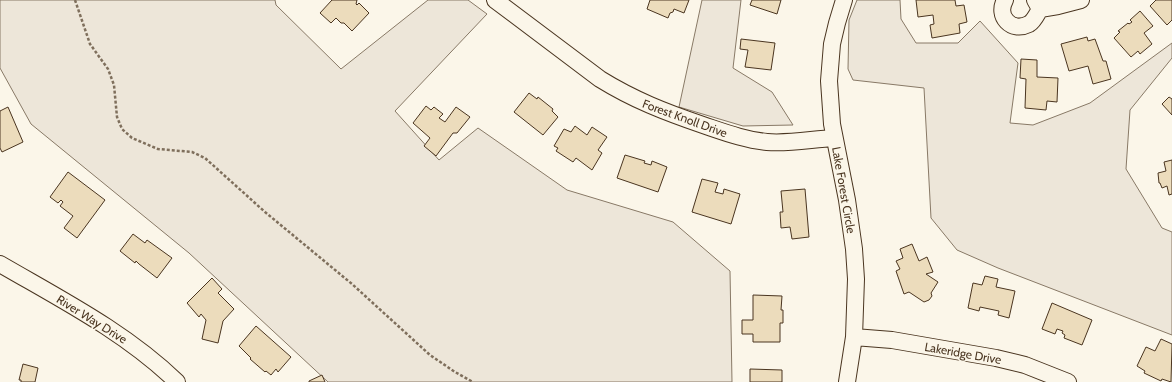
<svg xmlns="http://www.w3.org/2000/svg" width="1172" height="382" viewBox="0 0 1172 382" font-family="Cabin,sans-serif">
  <style>
    .green { fill: #ede6d9; stroke: #887966 }
    .building { fill: #ecdcbc; stroke: #4a3520 }
    .lines { fill: none; stroke-linecap: round; stroke-linejoin: round }
    .minor-casing { stroke: #4a3520; stroke-width: 18 }
    .path { stroke: #7f6f5c; stroke-width: 2.5; stroke-dasharray: 3 2; stroke-linecap: butt }
    .minor { stroke: #fbf6e9; stroke-width: 16 }
    .labels { text-anchor: middle; dominant-baseline: central; stroke-width: 3; stroke-linejoin: round; paint-order: stroke }
    .street-label { font-size: 12px; fill: #4a3520; stroke: #fbf6e9 }
  </style>
  <rect width="100%" height="100%" fill="#fbf6e9"/>
  <path class="green" d="M0,0H275L276,5L341,69L428,0H468L487,14L395,111L439,160L478,128L567,190L673,222L730,271L732,382H328L189,253L31,124L0,68Z
    M702,0H741L733,68L772,92L793,125L743,126L679,107Z
    M857,0H900L901,19L916,43H958L980,21L1018,63L1010,123L1033,125L1090,103L1172,43V58L1130,110L1126,169L1162,228L1172,232V335L998,268L957,250L931,218L924,88L853,80L848,69L849,20Z"/>
  <path class="building" d="M332,0H357L356,4L357,5L359,3L369,13L352,31L344,23H341L336,18L331,23L320,13Z
    M650,0H689L684,13L674,9L673,12L670,13L668,18L647,9Z
    M752,0H781L777,14L750,5Z
    M916,0H955L956,6L964,5L967,22L959,24L960,33L932,38L930,25L934,24L933,15L918,17Z
    M1156,0H1172V20L1167,25L1150,6Z
    M1140,11L1153,26L1144,33L1152,44L1140,54L1138,51L1131,57L1114,38L1120,32L1118,31L1128,23L1129,24L1132,22L1130,20Z
    M1087,37L1088,41L1095,39L1103,61H1106L1111,79L1093,84L1088,66L1069,71L1061,44Z
    M741,39L775,43L771,70L745,67L748,50L740,49Z
    M1021,59L1037,60V77L1058,78L1057,102L1047,101L1046,110L1025,108L1026,79L1020,78Z
    M529,93L537,99L538,97L553,109L552,111L558,117L543,135L514,112Z
    M1169,97L1172,99V115L1162,104Z
    M426,106L431,110L434,107L443,114L439,118L445,122L456,107L470,117L457,133H453L436,156L424,146L430,138L413,123Z
    M8,107L23,142L2,152L0,148V111Z
    M575,126L587,135L592,127L607,137L598,150L602,153L592,170L576,158L573,162L556,151L558,148L554,146L564,129L571,132Z
    M625,155L645,161L644,163L651,165L652,161L667,167L658,192L617,178Z
    M1172,160V194L1169,195L1167,186L1162,188L1160,183H1159L1158,173L1166,171L1164,162Z
    M68,172L105,200L77,238L64,228L73,216L60,206L63,202L61,200L58,203L50,197Z
    M702,179L718,183L715,192L723,194L724,189L740,194L731,224L692,212Z
    M805,189L809,237L792,239L790,227L781,228L780,212H783L781,191Z
    M133,234L145,243L147,240L172,258L157,278L139,264L136,261L135,263L120,251Z
    M912,244L919,261L927,257L933,272L926,274L938,282L931,293L932,296L929,300L924,302L909,292L904,294L896,271L900,269L896,261L903,258L900,249Z
    M985,276L998,279L996,287L1015,291L1009,318L998,315L999,311L980,307L979,311L968,308L973,283L982,285Z
    M212,278L222,289L218,293L234,309L223,321L218,343L202,339L206,320L201,314L199,317L187,303Z
    M753,295L782,296L781,310H783V323H780V342H753V334H742V320H753Z
    M1052,303L1092,320L1082,345L1064,338L1065,335L1062,333L1063,331L1057,329L1055,334L1042,329Z
    M256,326L291,357L278,372L276,369L271,375L266,371L265,372L250,359L251,358L239,346Z
    M1161,339L1172,344L1171,382L1162,379L1161,381L1144,373L1145,371L1137,366L1146,347L1155,351Z
    M23,364L38,368L35,382H21V380H19Z
    M750,369L782,370V382H750Z
    M322,375L325,382H309V381Z"/>
  <g class="lines">
    <defs>
      <path id="minor" d="M495,0L600,79C634,100 665,112 703,125C724,132 745,140 767,142C789,144 813,139 834,138
        M844,0L837,23L832,44L829,81L832,124L847,200L854,249L856,279L854,337L847,382
        M1005,0C996,16 1011,33 1029,24C1034,21 1037,14 1040,9L1035,0
        M1040,9L1058,6L1081,0
        M0,264C62,300 125,332 177,382
        M854,337L892,340L996,358L1025,365L1068,382"/>
    </defs>
    <use href="#minor" class="minor-casing"/>
    <path class="path" d="M75,0L90,44L108,69L114,85L117,117L122,129L132,138L158,149L192,152L205,158L265,212L352,284L430,355L455,372L473,382"/>
    <use href="#minor" class="minor"/>
  </g>
  <g class="labels">
    <g class="street-label">
      <text transform="translate(685 118) rotate(20)">Forest Knoll Drive</text>
      <text transform="translate(844 190) rotate(80)">Lake Forest Circle</text>
      <text transform="translate(92 319) rotate(32)">River Way Drive</text>
      <text transform="translate(963 353) rotate(10)">Lakeridge Drive</text>
    </g>
  </g>
</svg>
